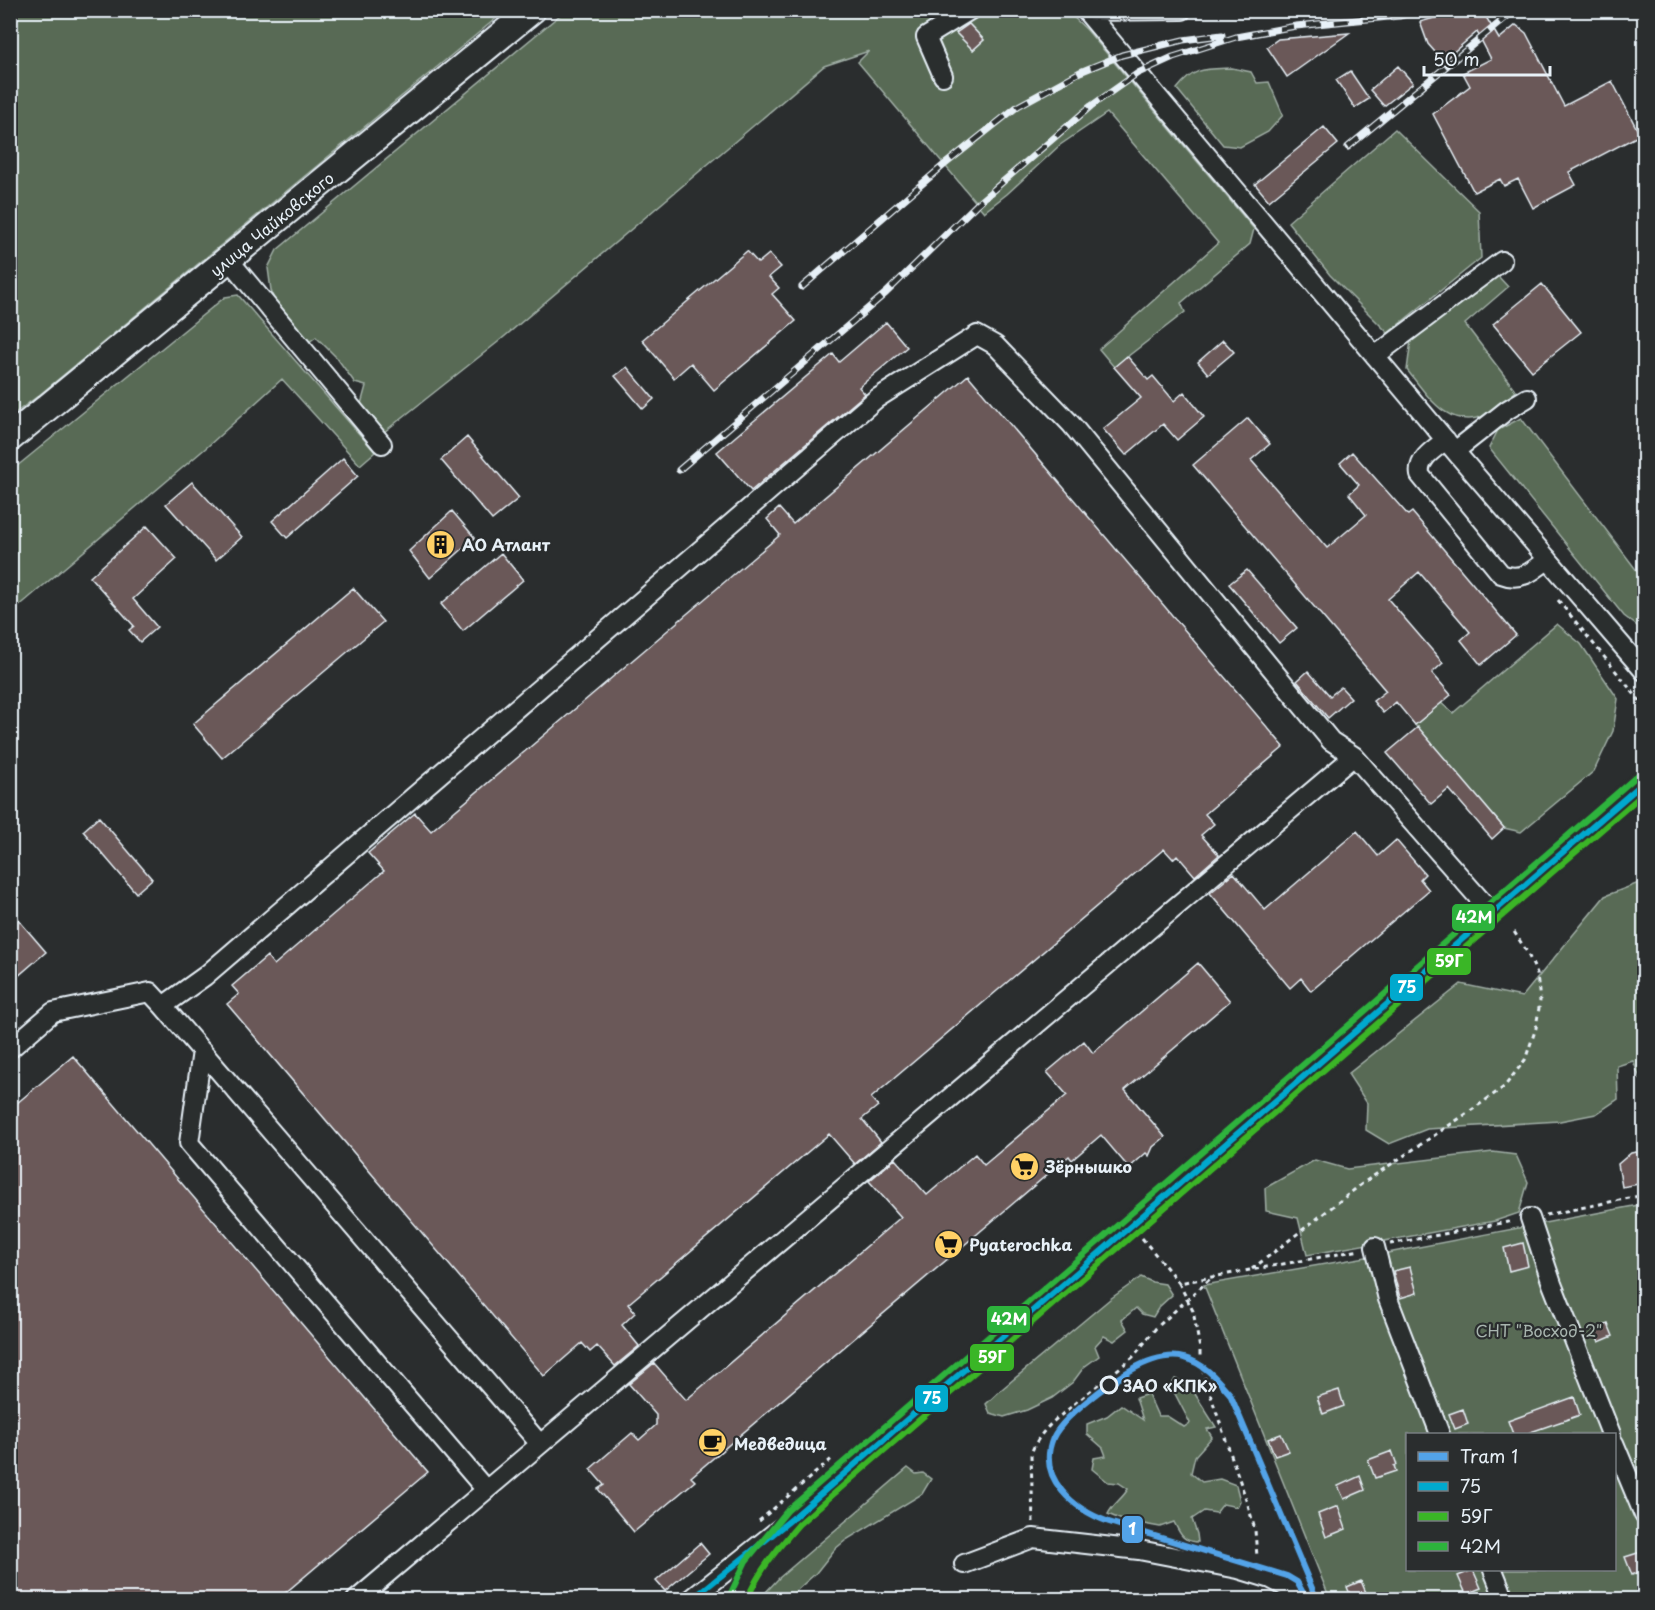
<svg xmlns="http://www.w3.org/2000/svg" width="1655" height="1610" viewBox="0 0 1655 1610" font-family="'Playpen Sans',sans-serif">
  <style>
    .green { fill: #596b55; stroke: #a0aea6; stroke-width: 1.5; fill-rule: evenodd }
    .building { fill: #6b5958; stroke: #e8f1f8; stroke-width: 1.5 }
    .lines { fill: none; stroke-linecap: round; stroke-linejoin: round }
    .minor-casing { stroke: #e8f1f8; stroke-width: 22 }
    .highway-casing { stroke: #e8f1f8; stroke-width: 30 }
    .path { stroke: #e8f1f8; stroke-width: 3; stroke-dasharray: 4.5 4.5; stroke-linecap: butt }
    .minor { stroke: #2a2d2e; stroke-width: 18 }
    .highway { stroke: #2a2d2e; stroke-width: 26 }
    .rail-casing { stroke: #e8f1f8; stroke-width: 7 }
    .rail { stroke: #2a2d2e; stroke-width: 4.5; stroke-dasharray: 14; stroke-linecap: butt }
    .bus-1-casing { stroke: #2a2d2e; stroke-width: 10 }
    .bus-2-casing { stroke: #2a2d2e; stroke-width: 10 }
    .bus-3-casing { stroke: #2a2d2e; stroke-width: 10 }
    .bus-1 { stroke: #00a9ce; stroke-width: 6 }
    .bus-2 { stroke: #3ab626; stroke-width: 6 }
    .bus-3 { stroke: #2db33c; stroke-width: 6 }
    .tram-1-casing { stroke: #2a2d2e; stroke-width: 10 }
    .tram-1 { stroke: #53a3e8; stroke-width: 6 }
    .stop-dot { fill: #2a2d2e; stroke: #e8f1f8; stroke-width: 3 }
    .labels { text-anchor: middle; dominant-baseline: central; stroke-width: 4.5; stroke-linejoin: round; paint-order: stroke }
    .street-label { font-size: 16px; fill: #e8f1f8; stroke: #2a2d2e }
    .poi-label { font-size: 16px; font-weight: bold; fill: #e8f1f8; stroke: #2a2d2e; text-anchor: start }
    .park-label { font-size: 16px; fill: #a8b5af; stroke: #2a2d2e }
    .stop-label { font-size: 16px; font-weight: bold; fill: #e8f1f8; stroke: #2a2d2e; text-anchor: start }
    .line-badge { stroke: #2a2d2e; stroke-width: 2 }
    .badge-label { font-size: 16px; text-anchor: middle; font-weight: bold; fill: #fff }
  </style>
  <rect width="100%" height="100%" fill="#2a2d2e"/>
  <filter id="ink" filterUnits="userSpaceOnUse"><feTurbulence type="fractalNoise" baseFrequency=".0167" numOctaves="2"/><feDisplacementMap in="SourceGraphic" scale="12" xChannelSelector="R" yChannelSelector="G"/><feConvolveMatrix kernelMatrix="1 2 1 2 8 2 1 2 1" color-interpolation-filters="sRGB"/></filter>
  <g filter="url(#ink)">
    <path class="green" d="M11,10H505V11L38,396L11,416Z
      M566,10H929L938,21L958,11H1067L1087,30L1254,229L1250,244L1181,303L1185,312L1114,367L1099,349L1218,243L1107,113L1060,145L1007,194L984,212L858,62L869,51L824,66L498,342L384,432L361,404L366,386L355,383L337,358L316,337L305,345L276,308L271,290L268,268L277,250ZM968,23L984,40L973,50L957,33Z
      M1232,68L1251,72L1257,83L1269,82L1283,115L1268,132L1240,147L1223,145L1177,89C1194,67 1205,69 1232,68Z
      M1395,129L1479,211L1481,258L1388,333L1330,275L1288,222Z
      M1497,275L1508,287L1465,324L1516,391C1507,399 1497,411 1486,415C1448,431 1428,396 1407,370L1411,340Z
      M238,295L375,452L360,465L282,379L207,447L11,613V471L225,297Z
      M1521,418L1644,580V631L1624,616L1489,448L1498,430Z
      M1557,624L1581,644L1618,699L1613,731L1594,771L1521,832L1504,828L1415,725L1441,703L1453,713Z
      M1644,881V1087L1633,1061L1617,1066L1618,1099L1596,1114L1560,1121L1427,1129L1389,1144L1366,1130L1367,1103L1348,1074L1461,984L1522,997L1605,896Z
      M1493,1152L1516,1155L1528,1182L1519,1213L1495,1221L1307,1255L1298,1218L1266,1211L1265,1188L1315,1160L1347,1169Z
      M1644,1204V1599H1330L1204,1285L1372,1256ZM1408,1434H1614V1570H1408Z
      M1141,1277L1152,1282L1165,1284L1172,1295L1159,1307L1153,1317L1142,1314L1136,1308L1122,1320L1128,1330L1114,1341L1104,1336L1095,1346L1099,1356L1084,1367L1073,1382L1052,1398L1027,1410L1004,1417L990,1413L986,1404L1002,1389L1110,1299Z
      M1175,1379L1184,1382L1195,1394L1216,1427L1207,1429L1212,1437L1195,1456L1191,1473L1202,1482L1220,1479L1236,1485L1240,1501L1237,1507L1223,1504L1216,1513L1204,1511L1192,1519L1197,1534L1198,1542C1183,1542 1180,1534 1174,1522L1160,1527L1122,1520L1108,1514C1113,1504 1122,1499 1128,1489L1119,1483L1108,1482L1092,1469L1094,1458L1106,1456L1103,1448L1087,1434V1424L1107,1416L1121,1405L1143,1420L1136,1398L1148,1394L1158,1416H1167L1184,1427L1190,1423L1171,1386Z
      M908,1468L916,1474L923,1473L931,1479L922,1494L846,1540L835,1549L816,1573L787,1599H770L765,1593L779,1578Z"/>
    <path class="building" d="M1462,10H1482L1499,39L1516,25L1526,33L1564,106L1612,81L1640,135L1569,172L1576,185L1533,208L1518,179L1504,186L1500,179L1474,192L1433,114L1470,86L1463,73L1491,59L1477,32L1443,61L1428,44L1420,22Z
      M969,24L984,40L973,50L956,33Z
      M1349,33L1287,77L1267,47L1278,39Z
      M1398,66L1413,83L1384,106L1370,90Z
      M1350,71L1369,99L1355,108L1336,80Z
      M1324,127L1338,144L1269,201L1255,184Z
      M747,251L758,263L769,254L781,267L769,277L779,288L772,294L796,321L714,390L691,363L674,378L642,340Z
      M1542,284L1581,332L1532,371L1493,324Z
      M886,322L907,347L859,387L865,394L751,491L717,452L833,354L839,362Z
      M1223,340L1234,352L1208,374L1198,362Z
      M1127,356L1148,380L1153,376L1174,401L1184,392L1204,417L1177,440L1163,424L1126,455L1103,429L1141,398L1114,367Z
      M627,367L654,399L643,409L615,376Z
      M968,375L1284,747L1205,814L1214,824L1201,835L1219,855L1195,876L1177,855L1173,859L1164,849L871,1098L878,1106L862,1119L881,1142L855,1164L829,1134L628,1304L635,1313L622,1325L639,1346L615,1366L597,1346L590,1352L582,1343L544,1376L227,1004L239,994L232,986L267,956L274,965L384,871L368,853L415,813L431,831L780,535L767,519L779,508L793,524Z
      M1248,418L1270,444L1251,460L1327,548L1366,515L1349,494L1359,485L1340,463L1352,452L1408,515L1412,512L1516,635L1481,665L1461,640L1470,632L1419,572L1388,599L1443,663L1432,673L1451,695L1415,725L1396,702L1383,713L1373,701L1386,691L1193,465Z
      M467,437L519,498L492,520L441,460Z
      M343,458L358,476L287,538L272,521Z
      M192,482L242,537L216,560L166,504Z
      M452,511L475,538L430,578L409,551Z
      M147,526L177,559L133,599L157,627L140,642L129,630L134,626L90,577Z
      M501,553L523,580L463,631L441,604Z
      M1247,570L1297,628L1279,643L1229,584Z
      M353,588L383,622L222,758L193,724Z
      M1308,671L1330,696L1341,687L1351,698L1328,718L1297,681Z
      M1418,727L1504,828L1492,839L1449,789L1431,804L1387,753Z
      M99,817L152,879L136,893L83,831Z
      M1357,831L1378,856L1396,840L1425,874L1420,879L1429,890L1311,991L1301,978L1290,988L1210,893L1234,873L1265,910Z
      M10,910L46,952L10,983Z
      M1198,963L1230,1001L1125,1090L1165,1137L1153,1147L1149,1156L1146,1153L1129,1168L1101,1135L1072,1160L1069,1156L691,1477L695,1481L634,1532L598,1489L604,1485L590,1469L632,1433L639,1440L656,1425V1415L629,1384L654,1363L686,1400L901,1217L869,1181L895,1159L927,1195L975,1154L984,1165L1067,1095L1047,1072L1084,1041L1093,1053Z
      M73,1056L428,1472L278,1599H10V1109Z
      M1636,1152L1644,1158V1183L1622,1187L1618,1164L1631,1153Z
      M1523,1243L1528,1266L1509,1271L1504,1248Z
      M1410,1267L1417,1293L1400,1298L1393,1271Z
      M1608,1324L1613,1336L1599,1342L1594,1329Z
      M1339,1390L1344,1406L1323,1414L1317,1397Z
      M1574,1397L1580,1415L1525,1434H1513L1508,1421Z
      M1463,1409L1468,1424L1455,1429L1449,1414Z
      M1281,1434L1289,1451L1275,1456L1268,1439Z
      M1392,1451L1397,1465L1394,1466L1396,1471L1375,1478L1368,1460Z
      M1360,1476L1365,1490L1344,1499L1338,1486Z
      M1338,1506L1346,1529L1326,1537L1318,1514Z
      M700,1543L709,1554L665,1591L656,1581Z
      M1641,1552L1644,1561V1570L1632,1575L1625,1557Z
      M1473,1570L1481,1588L1466,1594L1458,1576Z
      M1361,1581L1367,1595L1352,1599L1347,1587Z"/>
    <g class="lines">
      <defs>
        <path id="minor" d="M1085,10L1459,456L1644,671
          M1086,11L1182,10
          M943,76L926,37L970,10
          M229,260L382,444
          M1375,356L1502,261
          M1446,440C1434,449 1417,459 1420,475L1501,574C1521,582 1533,571 1548,559
          M1455,451L1507,410L1527,398
          M163,1006L540,1444
          M10,1049L53,1012L150,992L163,1006L205,976L876,399L977,335L995,345L1071,424L1331,741L1354,756L1492,913
          M202,1051L189,1143L486,1490
          M1530,1218L1552,1284L1611,1434
          M1375,1247L1388,1299L1440,1434
          M1614,1443L1644,1515
          M964,1564L1033,1538L1139,1550L1238,1569L1271,1579L1288,1588L1296,1600
          M1493,1570L1505,1600
          M356,1600L1354,756
          M690,1600L793,1518L1644,782
          M737,1600L740,1590L772,1542"/>
        <g id="highway">
          <path id="s1" d="M10,438L532,10"/>
        </g>
      </defs>
      <use href="#minor" class="minor-casing"/>
      <use href="#highway" class="highway-casing"/>
      <path class="path" d="M1558,600L1644,706
        M1546,1215L1644,1195
        M1142,1238L1179,1283L1360,1250
        M1390,1244L1513,1221
        M1252,1269L1363,1183L1469,1112L1504,1087L1525,1060L1536,1028L1540,1001L1537,974L1527,952L1513,930
        M1179,1283L1193,1311L1200,1349V1364L1248,1505L1255,1530L1257,1557
        M759,1521L834,1457
        M1033,1522L1031,1455C1034,1442 1045,1429 1055,1420L1133,1357L1156,1328L1210,1279
        M666,1600L674,1593"/>
      <use href="#minor" class="minor"/>
      <use href="#highway" class="highway"/>
      <defs>
        <path id="rail" d="M1348,147L1515,10
          M802,287L944,165L1018,106L1080,72L1122,55L1183,40L1222,35
          M679,470L886,293L977,204L1091,106L1138,73L1173,57L1236,37L1296,26L1399,16L1422,10"/>
      </defs>
      <use href="#rail" class="rail-casing"/>
      <use href="#rail" class="rail"/>
      <defs>
        <path id="bus-1" d="M691,1600L793,1518L1644,782"/>
        <path id="bus-2" d="M747,1600C758,1571 779,1547 799,1524L1644,793"/>
        <path id="bus-3" d="M729,1597L746,1561L787,1511L1638,775"/>
      </defs>
      <use href="#bus-1" class="bus-1-casing"/>
      <use href="#bus-2" class="bus-2-casing"/>
      <use href="#bus-3" class="bus-3-casing"/>
      <use href="#bus-1" class="bus-1"/>
      <use href="#bus-2" class="bus-2"/>
      <use href="#bus-3" class="bus-3"/>
      <defs>
        <path id="tram-1" d="M1307,1600L1297,1582L1287,1576L1109,1522C1075,1510 1036,1479 1053,1438C1064,1414 1128,1367 1153,1360C1163,1357 1174,1355 1184,1358C1204,1363 1217,1379 1230,1394L1317,1600"/>
      </defs>
      <use href="#tram-1" class="tram-1-casing"/>
      <use href="#tram-1" class="tram-1"/>
    </g>
  </g>
  <defs>
    <symbol id="building-disc" viewBox="-11 -11 22 22"><circle r="9.5" fill="#ffd166" stroke="#2a2d2e"/><path d="M-4-6H4V6H1V3H-1V6H-4ZM-2.5-4.3h1.7v1.8h-1.7ZM.8-4.3h1.7v1.8H.8ZM-2.5-1h1.7V.8h-1.7ZM.8-1h1.7V.8H.8Z" fill="#111"/></symbol>
    <symbol id="supermarket-disc" viewBox="-11 -11 22 22"><circle r="9.5" fill="#ffd166" stroke="#2a2d2e"/><path d="M-6-5.5h2.5l.6 2H6L4.5 2H-2.5L-4.4-4H-6ZM-1.5 3.2a1.3 1.3 0 1 0 .1 0ZM3 3.2a1.3 1.3 0 1 0 .1 0Z" fill="#111"/></symbol>
    <symbol id="cafe-disc" viewBox="-11 -11 22 22"><circle r="9.5" fill="#ffd166" stroke="#2a2d2e"/><path d="M-5.5-4.5H6V0H3Q3 3.5 0 3.5H-2.5Q-5.5 3.5-5.5 0ZM3-3.2v2h1.7v-2ZM-6 4.5H4V6H-6Z" fill="#111"/></symbol>
  </defs>
  <g fill-rule="evenodd">
    <use href="#building-disc" x="424" y="528" width="33" height="33"/>
    <use href="#supermarket-disc" x="1008" y="1150" width="33" height="33"/>
    <use href="#supermarket-disc" x="932" y="1228" width="33" height="33"/>
    <use href="#cafe-disc" x="696" y="1426" width="33" height="33"/>
  </g>
  <circle class="stop-dot" cx="1109" cy="1385" r="8"/>
  <g class="labels">
    <g class="street-label">
      <text stroke="none"><textPath href="#s1" startOffset="338">улица Чайковского</textPath></text>
    </g>
    <g class="poi-label">
      <text x="462" y="544">АО Атлант</text>
      <text x="1045" y="1166">Зёрнышко</text>
      <text x="969" y="1244">Pyaterochka</text>
      <text x="734" y="1443">Медведица</text>
    </g>
    <g class="park-label">
      <text x="1539" y="1330">СНТ "Восход-2"</text>
    </g>
    <g class="stop-label">
      <text x="1123" y="1385">ЗАО «КПК»</text>
    </g>
  </g>
  <g class="line-badge">
    <rect x="1451" y="903" width="45" height="29" rx="6" fill="#2db33c"/>
    <rect x="1426" y="947" width="46" height="29" rx="6" fill="#3ab626"/>
    <rect x="1389" y="973" width="35" height="29" rx="6" fill="#00a9ce"/>
    <rect x="986" y="1305" width="45" height="29" rx="6" fill="#2db33c"/>
    <rect x="969" y="1343" width="46" height="29" rx="6" fill="#3ab626"/>
    <rect x="914" y="1384" width="35" height="29" rx="6" fill="#00a9ce"/>
    <rect x="1121" y="1515" width="23" height="29" rx="6" fill="#53a3e8"/>
  </g>
  <g class="badge-label">
    <text x="1474" y="923">42M</text>
    <text x="1449" y="967">59Г</text>
    <text x="1407" y="993">75</text>
    <text x="1009" y="1325">42M</text>
    <text x="992" y="1363">59Г</text>
    <text x="932" y="1404">75</text>
    <text x="1132" y="1535">1</text>
  </g>
  <rect width="1655" height="1610" fill="none" stroke="#2a2d2e" stroke-width="36"/>
  <rect x="18" y="18" width="1619" height="1574" fill="none" stroke="#e8f1f8" stroke-width="2" filter="url(#ink)"/>
  <rect x="1406" y="1433" width="210" height="138" fill="#2a2d2e" stroke="#767b7f" stroke-width="1.5"/>
  <rect x="1418" y="1452" width="30" height="9" fill="#53a3e8" stroke="#767b7f" stroke-width="1.5"/>
  <text x="1460" y="1463" font-size="18" fill="#e8f1f8">Tram 1</text>
  <rect x="1418" y="1482" width="30" height="9" fill="#00a9ce" stroke="#767b7f" stroke-width="1.5"/>
  <text x="1460" y="1493" font-size="18" fill="#e8f1f8">75</text>
  <rect x="1418" y="1512" width="30" height="9" fill="#3ab626" stroke="#767b7f" stroke-width="1.5"/>
  <text x="1460" y="1523" font-size="18" fill="#e8f1f8">59Г</text>
  <rect x="1418" y="1542" width="30" height="9" fill="#2db33c" stroke="#767b7f" stroke-width="1.5"/>
  <text x="1460" y="1553" font-size="18" fill="#e8f1f8">42M</text>
  <path d="M1424 66v9h126v-9" fill="none" stroke="#e8f1f8" stroke-width="3"/>
  <text x="1433" y="66" font-size="18" fill="#e8f1f8" stroke="#2a2d2e" stroke-width="4.5" paint-order="stroke">50 m</text>
</svg>
